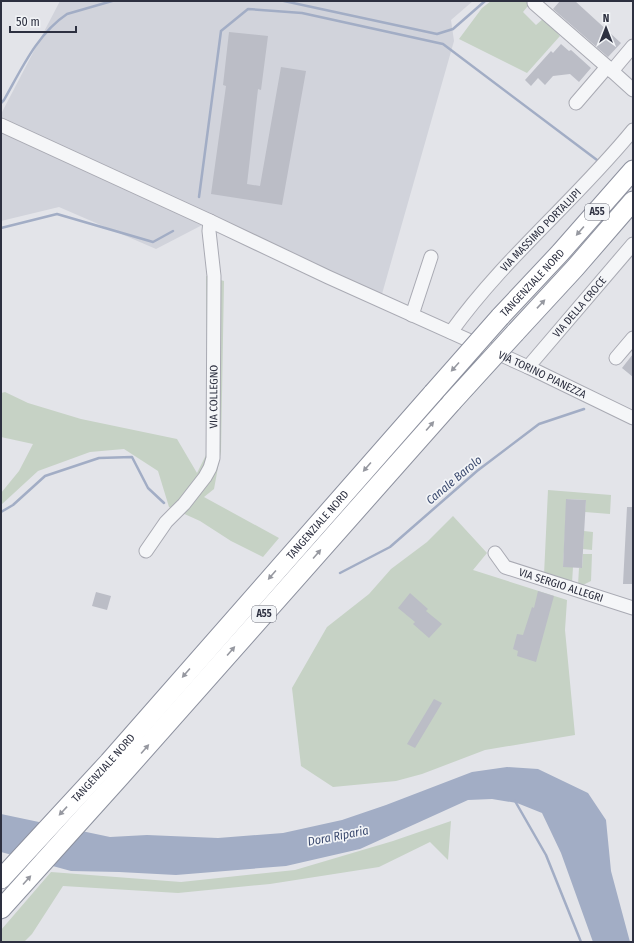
<svg xmlns="http://www.w3.org/2000/svg" width="634" height="943" viewBox="0 0 634 943" font-family="'Fira Sans Condensed',sans-serif">
  <style>
    .built { fill: #d1d3db }
    .green { fill: #c6d2c5 }
    .water { fill: #a2adc5 }
    .lines { fill: none; stroke-linecap: round; stroke-linejoin: round }
    .stream { stroke: #a2adc5; stroke-width: 2.5 }
    .building { fill: #bbbdc6 }
    .minor-casing { stroke: #a9aab3; stroke-width: 15 }
    .highway-casing { stroke: #8c909e; stroke-width: 21 }
    .minor { stroke: #f5f6f8; stroke-width: 13 }
    .highway { stroke: #fff; stroke-width: 19 }
    .highway-bridge-casing { stroke: #8c909e; stroke-width: 21; stroke-linecap: butt }
    .highway-bridge { stroke: #fff; stroke-width: 19 }
    .oneway { fill: #9698a0 }
    .labels { text-anchor: middle; dominant-baseline: central; stroke-width: 3.5; stroke-linejoin: round; paint-order: stroke }
    .shield { fill: #f2f4f7; stroke: #686b77; stroke-width: 1 }
    .shield-label { font-size: 10px; font-weight: bold; fill: #2d3040 }
    .street-label { font-size: 11px; fill: #2d3040; stroke: #f2f4f7 }
    .water-label { font-size: 12px; font-style: italic; fill: #3b4a6f; stroke: #f2f4f7 }
  </style>
  <rect width="100%" height="100%" fill="#e3e4e9"/>
  <path class="built" d="M60,1H473L451,20L454,41L380,301L210,221L156,249L59,207L1,221V114Z"/>
  <path class="green" d="M491,1H532L523,12L536,25L544,18L560,36L527,73L459,39L482,8Z
    M206,276L224,281L221,451L214,489L204,497L279,538L263,557L231,541L200,521L169,507L158,471L124,449L90,452L38,471L1,505V493L19,471L33,444L1,437V393L5,392L28,403L81,419L177,439L197,473L208,451Z
    M548,490L611,495L610,514L585,512L586,500L567,499L563,567H573L572,583L544,575Z
    M453,516L487,553L473,570L567,600L565,630L575,735L485,750L422,774L396,781L333,787L301,766L292,688L327,627L369,594L391,569L427,542Z
    M584,531L593,532L592,550L583,549Z
    M583,554H592L591,581L583,585H578L579,568H582Z
    M451,821L448,860L430,842L379,867L270,884L178,893L63,886L32,934L24,942H2L1,930L51,872L181,882L295,870L393,841Z"/>
  <path class="water" d="M507,767L538,769L588,793L606,820L611,871L630,942H593L561,853L542,813L517,803L492,799L468,800L360,849L286,866L176,875L119,872L71,871L1,852V814L110,837L147,835L218,838L283,833L342,820L386,805L472,772Z"/>
  <g class="lines">
    <path class="stream" d="M284,1L437,34L453,29L485,1
      M1,103L4,100C21,70 37,34 67,14L112,1
      M199,197L221,31L248,9L302,13L443,44L597,160
      M1,228L57,214L153,242L173,231
      M1,512L13,505L45,476L99,458L132,457L148,488L164,503
      M340,573L390,547L477,471L539,424L584,409
      M515,801L546,855L581,942"/>
  </g>
  <path class="building" d="M560,1H575L621,43L608,57L553,9Z
    M229,32L268,36L261,90L258,89L247,184L260,186L281,67L306,71L282,205L211,194L226,86L223,85Z
    M561,44L569,51L571,50L591,68L579,82L570,74L553,76L545,85L538,78L531,86L525,80L551,51L553,53Z
    M633,354V377L622,368Z
    M566,499L586,500L582,568L563,567Z
    M627,507H633V584H623Z
    M538,591L554,596L536,662L517,656L518,651L513,649L517,634L523,635L532,607L534,608Z
    M96,592L111,596L107,610L92,606Z
    M410,593L428,609L426,611L442,624L429,638L413,624L415,622L398,608Z
    M434,699L442,703L415,748L407,744Z"/>
  <g class="lines">
    <defs>
      <g id="minor">
        <path d="M536,1L534,3L612,71"/>
        <path d="M633,46L612,71L633,90"/>
        <path d="M576,103L607,67"/>
        <path id="s1" d="M1,125L210,221L328,277L528,367L633,418"/>
        <path d="M412,315L431,257"/>
        <path id="s2" d="M451,332C504,258 576,200 633,130"/>
        <path d="M616,358L633,338"/>
        <path id="s3" d="M528,367L633,244"/>
        <path id="s4" d="M146,551L166,522L184,504L205,477L210,468L213,458L214,276L209,231L210,221"/>
        <path id="s5" d="M495,553L505,567L633,608"/>
      </g>
      <g id="highway">
        <path id="s6" d="M500,317L560,253L633,170"/>
        <path d="M515,333L575,268L633,201"/>
        <path id="s7" d="M1,879L109,762L433,393"/>
        <path d="M1,909L119,778L452,402"/>
      </g>
    </defs>
    <use href="#minor" class="minor-casing"/>
    <use href="#highway" class="highway-casing"/>
    <use href="#minor" class="minor"/>
    <use href="#highway" class="highway"/>
    <defs>
      <path id="highway-bridge" d="M433,393L500,317
        M452,402L515,333"/>
    </defs>
    <use href="#highway-bridge" class="highway-bridge-casing"/>
    <use href="#highway-bridge" class="highway-bridge"/>
  </g>
  <defs><path id="oneway-solid" d="M-6-.8H1V-3.2L6.5 0L1 3.2V.8H-6Z"/></defs>
  <g class="oneway">
    <use href="#oneway-solid" transform="translate(580 231) rotate(131)"/>
    <use href="#oneway-solid" transform="translate(541 304) rotate(-47)"/>
    <use href="#oneway-solid" transform="translate(455 367) rotate(132)"/>
    <use href="#oneway-solid" transform="translate(430 426) rotate(-49)"/>
    <use href="#oneway-solid" transform="translate(367 467) rotate(131)"/>
    <use href="#oneway-solid" transform="translate(317 554) rotate(-49)"/>
    <use href="#oneway-solid" transform="translate(272 575) rotate(131)"/>
    <use href="#oneway-solid" transform="translate(231 651) rotate(-49)"/>
    <use href="#oneway-solid" transform="translate(186 673) rotate(131)"/>
    <use href="#oneway-solid" transform="translate(145 749) rotate(-49)"/>
    <use href="#oneway-solid" transform="translate(63 811) rotate(133)"/>
    <use href="#oneway-solid" transform="translate(27 880) rotate(-48)"/>
  </g>
  <g class="labels">
    <g class="shield">
      <rect x="585" y="204" width="24" height="16" rx="3"/>
      <rect x="252" y="606" width="24" height="16" rx="3"/>
    </g>
    <g class="shield-label">
      <text x="597" y="212">A55</text>
      <text x="264" y="614">A55</text>
    </g>
    <g class="street-label">
      <text stroke="none"><textPath href="#s2" startOffset="136">VIA MASSIMO PORTALUPI</textPath></text>
      <text stroke="none"><textPath href="#s6" startOffset="47">TANGENZIALE NORD</textPath></text>
      <text stroke="none"><textPath href="#s3" startOffset="79">VIA DELLA CROCE</textPath></text>
      <text stroke="none"><textPath href="#s1" startOffset="596">VIA TORINO PIANEZZA</textPath></text>
      <text stroke="none"><textPath href="#s4" startOffset="177">VIA COLLEGNO</textPath></text>
      <text stroke="none"><textPath href="#s7" startOffset="475">TANGENZIALE NORD</textPath></text>
      <text stroke="none"><textPath href="#s5" startOffset="76">VIA SERGIO ALLEGRI</textPath></text>
      <text stroke="none"><textPath href="#s7" startOffset="151">TANGENZIALE NORD</textPath></text>
    </g>
    <g class="water-label">
      <text transform="translate(454 480) rotate(-40)">Canale Barolo</text>
      <text transform="translate(338 836) rotate(-11)">Dora Riparia</text>
    </g>
  </g>
  <rect width="634" height="943" fill="none" stroke="#2d3040" stroke-width="4"/>
  <g transform="translate(606 28)" stroke="#f2f4f7" stroke-width="3" paint-order="stroke">
  <path d="M0-3L7 15L0 10L-7 15Z" fill="#2d3040"/>
  <text y="-6" font-size="11" font-weight="bold" text-anchor="middle" fill="#2d3040">N</text>
  </g>
  <path d="M10 26v6h66v-6" fill="none" stroke="#2d3040" stroke-width="2"/>
  <text x="16" y="26" font-size="12" fill="#2d3040" stroke="#f2f4f7" stroke-width="3" paint-order="stroke">50 m</text>
</svg>
